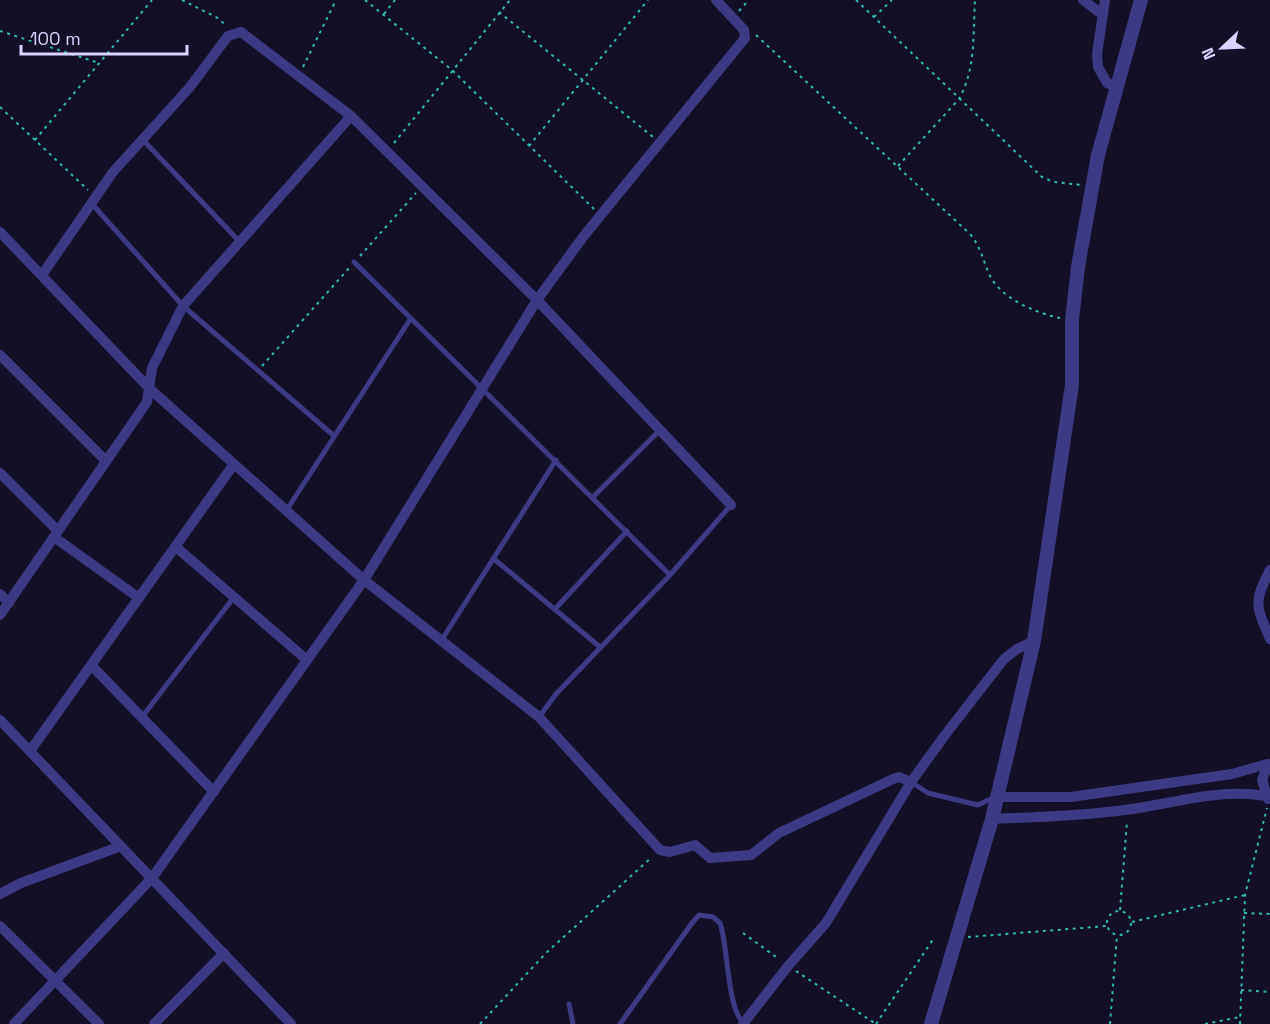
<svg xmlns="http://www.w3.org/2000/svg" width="1270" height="1024" viewBox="0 0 1270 1024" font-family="'Space Grotesk',sans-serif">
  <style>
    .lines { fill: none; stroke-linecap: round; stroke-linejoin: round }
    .path { stroke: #2fb8b0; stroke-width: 2; stroke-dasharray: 3 4.5; stroke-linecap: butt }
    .service { stroke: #3d3a85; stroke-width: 5 }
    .minor { stroke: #3d3a85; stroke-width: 10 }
    .tertiary { stroke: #3d3a85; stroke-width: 14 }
  </style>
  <rect width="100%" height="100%" fill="#130f26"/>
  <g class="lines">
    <path class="path" d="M182,0L216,17L227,26
      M365,0L452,70L594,209
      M856,0L1042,177L1054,182L1081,185
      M739,11L749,0
      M499,12L653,137
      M384,14L395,0
      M874,17L892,0
      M0,31L99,63
      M756,35L970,234C981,247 983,261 990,276C1002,299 1036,313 1060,318
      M303,67L336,0
      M0,107L88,190
      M35,140L152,0
      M394,143L510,0
      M529,146L648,0
      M898,166L959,99C976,69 973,33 975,0
      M360,256L416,193
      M262,366L350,267
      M1120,910L1127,821
      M1107 923a12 12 0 1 1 24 0a12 12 0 1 1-24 0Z
      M1244,913L1270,914
      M1132,922L1245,895
      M743,933L779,959
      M968,937L1107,926
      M796,971L876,1024
      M1241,990L1270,992
      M480,1024L546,953L652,857
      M876,1024L934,938
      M1110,1024L1117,935
      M1205,1024L1240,1017
      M1240,1024L1245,895L1267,808"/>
    <path class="service" d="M143,140L240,242
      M93,205L183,306L333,435
      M354,262L670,575
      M593,497L659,431
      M286,511L411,318
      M494,559L600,647
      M555,609L627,531
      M441,641L556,460
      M142,717L234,597
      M539,717L556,694L670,575L731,505
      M911,782L928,793L978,805L995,797
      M569,1004L573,1024
      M620,1024L692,923L699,915L713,917L720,923C728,944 727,1011 744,1023"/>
    <path class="minor" d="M1083,0L1103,15
      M1105,0L1097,54L1098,67L1107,83L1115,86
      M0,232L150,389L364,580L539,717L660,850L670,852L695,845L710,858L751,855L779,833L893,779L899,777L911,782
      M42,275L113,172L190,87L228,36L241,32L351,116L537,300L731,505
      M0,355L106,461
      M0,473L58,531
      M54,537L139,598
      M176,547L307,660
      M1270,570C1253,602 1256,606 1270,639
      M0,594L9,603
      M0,615L147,402L152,368L183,306L351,116
      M91,665L214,792
      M0,720L291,1024
      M30,751L234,464
      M996,797H1071L1232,774L1267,764
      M1268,799L1262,780L1268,764
      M992,819C1037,817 1081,816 1125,810C1173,804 1216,788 1266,796
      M0,894L21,883L121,846
      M0,926L99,1024
      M14,1024L152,878L364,580L537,300L583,237L745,38L744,30L716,0
      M154,1024L224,953
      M743,1024L788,966L826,923L911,782L945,735L1004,659L1017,649L1034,641"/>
    <path class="tertiary" d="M931,1024L992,819L1034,641L1072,385V320L1078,267L1098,155L1141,0"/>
  </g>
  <g transform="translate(1222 48) rotate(247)" stroke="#130f26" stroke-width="4.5" paint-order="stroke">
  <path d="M0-4.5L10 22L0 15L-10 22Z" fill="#d9d4ff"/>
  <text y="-9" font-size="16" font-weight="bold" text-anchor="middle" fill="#d9d4ff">N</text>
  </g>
  <path d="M21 45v9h166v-9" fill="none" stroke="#d9d4ff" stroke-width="3"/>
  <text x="30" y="45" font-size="18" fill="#d9d4ff" stroke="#130f26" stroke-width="4.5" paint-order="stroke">100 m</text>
</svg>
